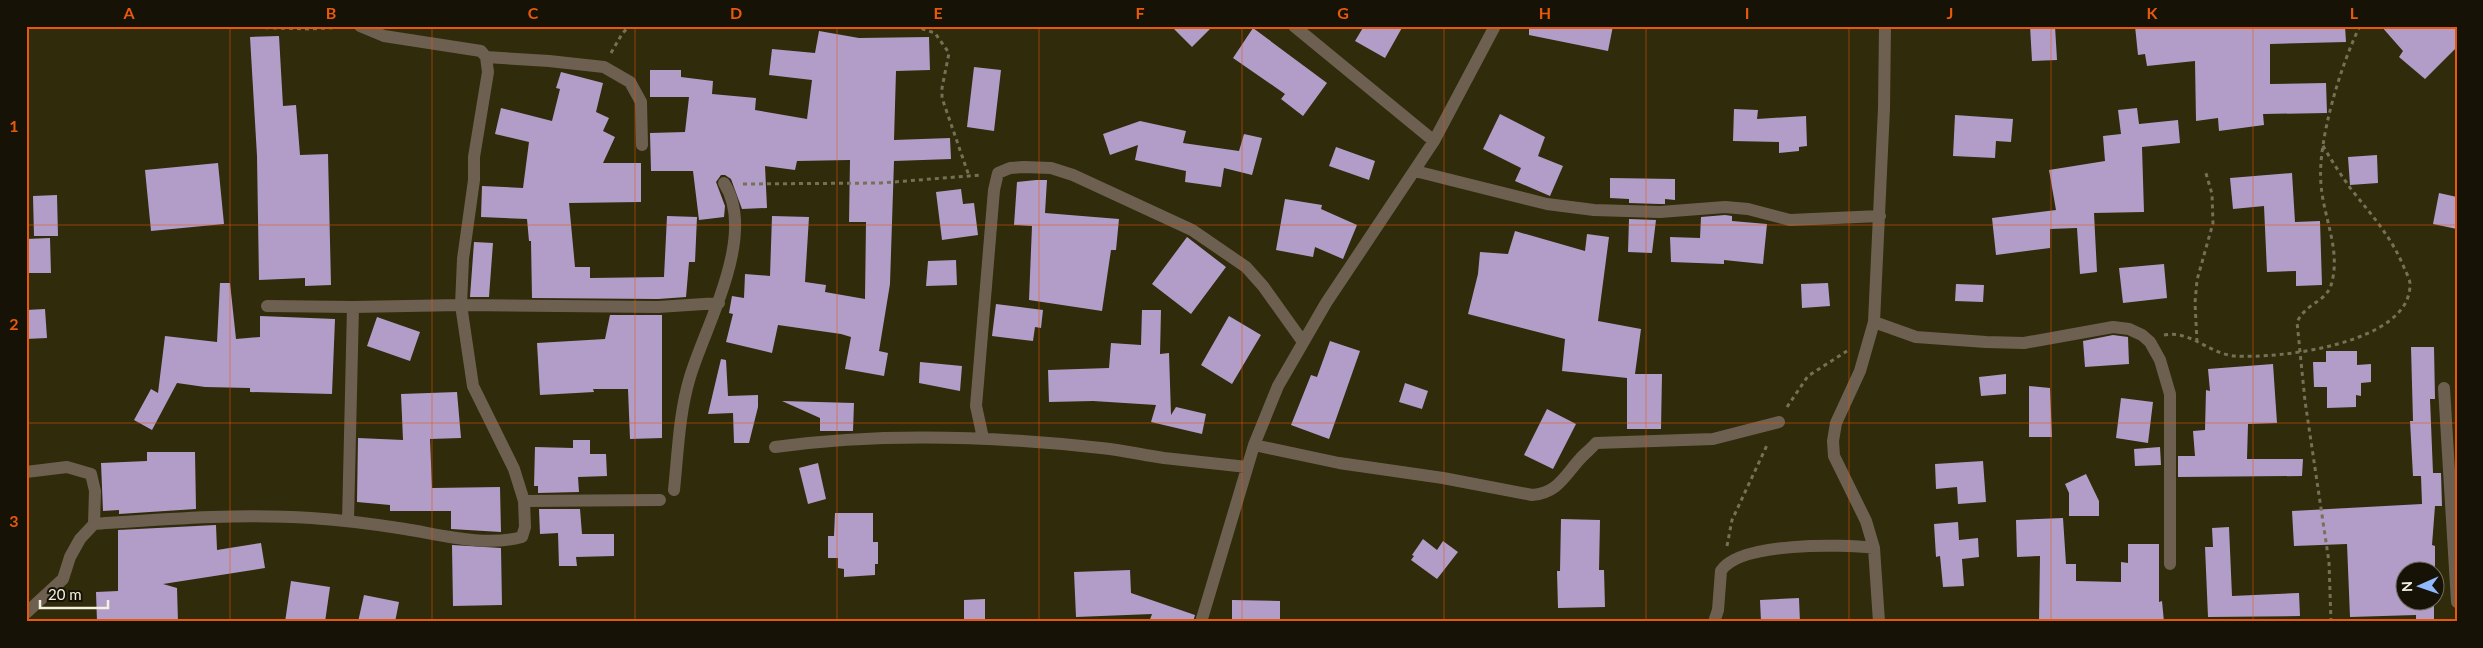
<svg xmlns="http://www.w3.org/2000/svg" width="2483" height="648" viewBox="0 0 2483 648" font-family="Lato,sans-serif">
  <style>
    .building { fill: #b29dc9 }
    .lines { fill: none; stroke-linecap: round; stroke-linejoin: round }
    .path { stroke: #767156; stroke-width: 3; stroke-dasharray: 4 4; stroke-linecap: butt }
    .minor { stroke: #6e6051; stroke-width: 12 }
    .grid { fill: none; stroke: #e8590c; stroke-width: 1; stroke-opacity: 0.55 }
    .neatline { fill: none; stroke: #e8590c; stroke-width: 2 }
    .grid-label { font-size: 16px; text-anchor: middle; font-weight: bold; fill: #e8590c }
  </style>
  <rect width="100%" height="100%" fill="#302b0b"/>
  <path class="building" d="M1171,26H1213L1192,47Z
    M1364,26H1403L1385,58L1355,41Z
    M1529,26H1613L1608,51L1529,35Z
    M2030,26H2055L2057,60L2032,61Z
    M2135,26H2345L2346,42L2270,44V84L2326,83L2327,113L2263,114L2264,125L2219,131L2218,118L2196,121L2195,61L2147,66L2145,54L2138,55Z
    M2381,26H2457V47L2425,79L2399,57L2403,51Z
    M1253,28L1327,83L1303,116L1281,99L1285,94L1233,58Z
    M819,31L859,38L929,37L930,70L896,71L894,140L950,138L951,159L894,161L890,284L879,351L888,353L884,376L845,369L851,337L841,334L778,325L772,353L726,342L733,314L729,313L732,296L744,298L745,274L770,276L772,216L809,217L805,282L826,285L825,292L865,299L866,222H849L850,160L797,161L795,170L765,166L767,208L742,209L731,179L725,175H721L716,182L725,206L724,217L699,220L693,171H651L650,133L685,132L689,97H650V70H681V77L713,81L712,94L756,98L755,110L807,119L812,80L769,75L772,49L815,53Z
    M279,36L283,106L296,105L300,155L328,154L331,285L305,286V278L259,280L257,156L250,37Z
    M974,67L1001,70L994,131L967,127Z
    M561,72L603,83L596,112L609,118L603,131L615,137L603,163H641V202L569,203L575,267H590V278L664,277L667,216L697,217L695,262H689L686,297L658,299L532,298L531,241H529L527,219L481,217L482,186L523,188L529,142L495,134L501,108L552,121L560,89L556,88Z
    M2137,108L2139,124L2178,120L2180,143L2142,147L2144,212L2094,213L2097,272L2080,274L2077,228L2050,229V248L1996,255L1992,218L2056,210L2049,170L2105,161L2103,136L2121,134L2118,110Z
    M1734,109L1758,110L1757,119L1806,116L1807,146L1799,147V151L1779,153V142L1733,141Z
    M1500,114L1545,137L1538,156L1563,166L1550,196L1515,181L1521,168L1483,149Z
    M1955,115L2013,119L2011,142L1996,141L1995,158L1953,156Z
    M1140,121L1186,131L1183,143L1239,151L1244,134L1262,138L1252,175L1224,168L1221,187L1185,182L1186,171L1135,160L1138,145L1110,155L1103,134Z
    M1336,147L1375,161L1369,180L1329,166Z
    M2377,155L2378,183L2350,185L2348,157Z
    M218,163L224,224L151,231L145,170Z
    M2292,173L2295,222L2320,221L2322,285L2296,286V271L2267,272L2264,206L2233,209L2230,178Z
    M1610,178L1675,179V200L1665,199V204H1660L1629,203V199L1610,198Z
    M1036,180H1047L1045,213L1119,219L1116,250H1111L1102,311L1029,300L1032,226L1014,225L1017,182Z
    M961,189L963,204L974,203L978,235L942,240L936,192Z
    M2439,193L2457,197V229L2433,224Z
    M57,195L58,236H34L33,196Z
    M1285,199L1322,205L1321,209L1357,225L1343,259L1315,247L1313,257L1276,250Z
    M1725,215L1732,216V221L1767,224L1763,264L1724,260V264L1671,262L1670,237L1700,238L1701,217Z
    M1629,219L1656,220L1652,253L1628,252Z
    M1515,231L1585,251L1587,234L1609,237L1598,321L1641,329L1635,374H1662L1661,429H1627V378L1562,371L1565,339L1468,314L1478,274L1480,252L1508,254Z
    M1187,237L1226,267L1191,314L1152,284Z
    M50,238L51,273H26V239Z
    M474,242L493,243L489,297H470Z
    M956,260L957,285L926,286L928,261Z
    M2164,264L2167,298L2123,303L2119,268Z
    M220,283H230L236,339L260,337V316L335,319L332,394L250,392V388L205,387L177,383L152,430L134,420L151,389L158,393L165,336L217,342Z
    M1828,283L1830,306L1802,308L1801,284Z
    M1956,284L1984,285L1983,302L1955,301Z
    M996,304L1043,310L1041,328L1035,327L1033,341L992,336Z
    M45,309L47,338L26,339V310Z
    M1142,310H1161L1160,354L1169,353L1171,415L1176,407L1206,414L1202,434L1151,422L1156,405L1093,401L1049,402L1048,370L1109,368L1111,343L1141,345Z
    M610,315H662V438L630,439L628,389H593L594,392L540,395L537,343L605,339Z
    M1229,316L1261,335L1232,384L1201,365Z
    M377,317L420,332L410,361L367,346Z
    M2113,335L2128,337L2129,364L2085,367L2083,341Z
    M1330,341L1360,351L1329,439L1291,425L1311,375L1317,377Z
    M2411,347H2434L2435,399H2430L2433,473H2441L2442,506H2435L2432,545L2435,546V570H2406V600H2434V622H2416V615L2350,617L2347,544L2294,546L2292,511L2422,504L2421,476H2413L2410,421H2413Z
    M2326,351H2357V365L2371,364V382L2361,383V396L2356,395V407L2327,408V387H2314L2313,362H2326Z
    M721,359L726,360L728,396L758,395V407L749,443H734L733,413L708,414Z
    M920,362L962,366L960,391L919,383Z
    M2273,364L2277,423L2248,424L2247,459H2303L2302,476L2178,477V456H2195L2193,431L2205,430L2206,390L2210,391L2208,369Z
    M2006,374V394L1981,396L1979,377Z
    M1405,383L1428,391L1422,409L1399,402Z
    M2029,386L2050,388L2052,437H2029Z
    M457,392L461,438L430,439L432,488L500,487L501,532L451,529V511H390V505L357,502L358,438L403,440L401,394Z
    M2121,398L2153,402L2148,443L2116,438Z
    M782,401L854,403L853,431H820V418Z
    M1547,409L1576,424L1553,469L1524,455Z
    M573,440H590V454H606L607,476L578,477L579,492L538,493V486H534L535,447L573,448Z
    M2160,447L2161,465L2135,466L2134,449Z
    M147,452H195L196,509L119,514V510L103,511L101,463L147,461Z
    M1983,461L1986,502L1958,504L1957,487L1936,489L1935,464Z
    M818,463L826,499L808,504L799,468Z
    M2086,474L2099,501V516H2069V493L2065,484Z
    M539,509H580L582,534H614V556L576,557L577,566H559L558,533L540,534Z
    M835,513H873V542H878V564H875V575L844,577V569L838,568V558H828V536H834Z
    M2063,518L2066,564H2076V581L2121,582V562L2128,563V544H2159V602L2162,601L2164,622H2039L2040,556L2017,557L2016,520Z
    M1561,519L1600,520L1599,570H1604L1605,607L1558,608L1557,571H1560Z
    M1958,522L1959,540L1978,538L1979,557L1962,559L1964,586L1943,587L1940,556L1936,557L1934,524Z
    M216,525L217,550L261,543L265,568L163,584L177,588L178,622H97L96,592L118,591V530Z
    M2229,527L2232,596L2299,593L2300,616L2208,617L2205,547H2213L2212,528Z
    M1423,539L1437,550L1443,541L1458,552L1437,579L1411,560L1414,556L1412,555Z
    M452,545L501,548L502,605L453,606Z
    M1130,570L1131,593L1195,615L1193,622H1149L1152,614L1076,617L1074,572Z
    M291,581L330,587L325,622H285Z
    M364,595L399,602L395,622H358Z
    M1799,598L1800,622H1761L1760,600Z
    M985,599V622H964V600Z
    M1232,600L1280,601V622H1232Z"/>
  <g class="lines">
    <path class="path" d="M209,26L310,29L345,27
      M914,26L935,33L949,53L942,88V98L969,176
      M611,53L622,34L629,26
      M743,184L881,183L981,175
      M2164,335C2191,330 2209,354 2235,356C2278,359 2411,344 2410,284C2410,280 2407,274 2405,270C2392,237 2373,217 2351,189C2341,175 2331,160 2322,144
      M2197,342L2195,303L2197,280L2213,223L2212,194L2205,170
      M1787,407L1808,376L1847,351
      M1727,546L1732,520L1768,443
      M2331,622L2329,562L2305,401L2297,322C2309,299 2329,304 2333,277C2339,246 2323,215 2321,184C2317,142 2341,64 2360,26"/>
    <path class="minor" d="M1294,26L1434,141
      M486,57L549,61L604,67L630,82L641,102L642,145
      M1415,171L1547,204L1594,210L1660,212L1725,207L1748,209L1790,220L1880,216
      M267,306L353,307
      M1874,322L1916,337L1986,342L2024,343L2113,327L2129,329L2142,335L2150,342L2160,360L2170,394V564
      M2444,388L2457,602
      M983,438L976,406L994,190L998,173L1010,168L1024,167L1051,168L1073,175L1192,230L1246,267L1263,286L1303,342
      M1254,445L1339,463L1443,478L1532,495C1557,493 1564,477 1579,460C1584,454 1591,449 1596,443L1713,439L1779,422
      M775,447C883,432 993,436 1101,448C1122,450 1143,455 1164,458C1192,461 1220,464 1247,467
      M26,472L67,467L91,474L95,491L94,524
      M674,490C678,452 679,413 690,377C705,326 758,235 724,183
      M524,501L660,500
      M348,521L353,307L461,305L658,307L719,303
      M26,613L63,579L70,557L80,539L94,524C166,519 239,513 311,518C342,520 374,524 405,529C442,535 485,547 522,537L525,527L524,501L514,469L473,386L461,305L463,259L474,180V157L488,72L486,57L481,51L384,36L360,26
      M1201,622L1254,445L1278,386L1326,303L1434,141L1495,26
      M1714,622L1718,610L1721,571C1739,542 1842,544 1874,548
      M1879,622L1874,548L1866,521L1834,456L1833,441L1836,423L1860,371L1874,322L1884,108L1885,26"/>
  </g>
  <path class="grid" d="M230,26V622M432,26V622M635,26V622M837,26V622M1039,26V622M1242,26V622M1444,26V622M1646,26V622M1849,26V622M2051,26V622M2253,26V622M26,225H2457M26,423H2457"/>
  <rect width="2483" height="648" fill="none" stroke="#161306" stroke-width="55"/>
  <g transform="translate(2420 586) rotate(268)"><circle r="24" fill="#161306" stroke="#6e6b5c"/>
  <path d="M0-4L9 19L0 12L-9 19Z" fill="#91b8fd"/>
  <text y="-8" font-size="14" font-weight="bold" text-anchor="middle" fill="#f3f0de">N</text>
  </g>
  <path d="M40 600v8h68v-8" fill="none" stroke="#f3f0de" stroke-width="2.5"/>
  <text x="48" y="600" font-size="15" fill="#f3f0de" stroke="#161306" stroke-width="4" paint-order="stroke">20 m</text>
  <rect x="28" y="28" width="2428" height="592" class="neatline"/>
  <g class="grid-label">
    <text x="129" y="19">A</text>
    <text x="331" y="19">B</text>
    <text x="533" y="19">C</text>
    <text x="736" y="19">D</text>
    <text x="938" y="19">E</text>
    <text x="1140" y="19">F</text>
    <text x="1343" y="19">G</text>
    <text x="1545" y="19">H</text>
    <text x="1747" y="19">I</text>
    <text x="1950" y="19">J</text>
    <text x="2152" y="19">K</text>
    <text x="2354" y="19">L</text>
    <text x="14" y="132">1</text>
    <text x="14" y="330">2</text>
    <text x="14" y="527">3</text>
  </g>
</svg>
